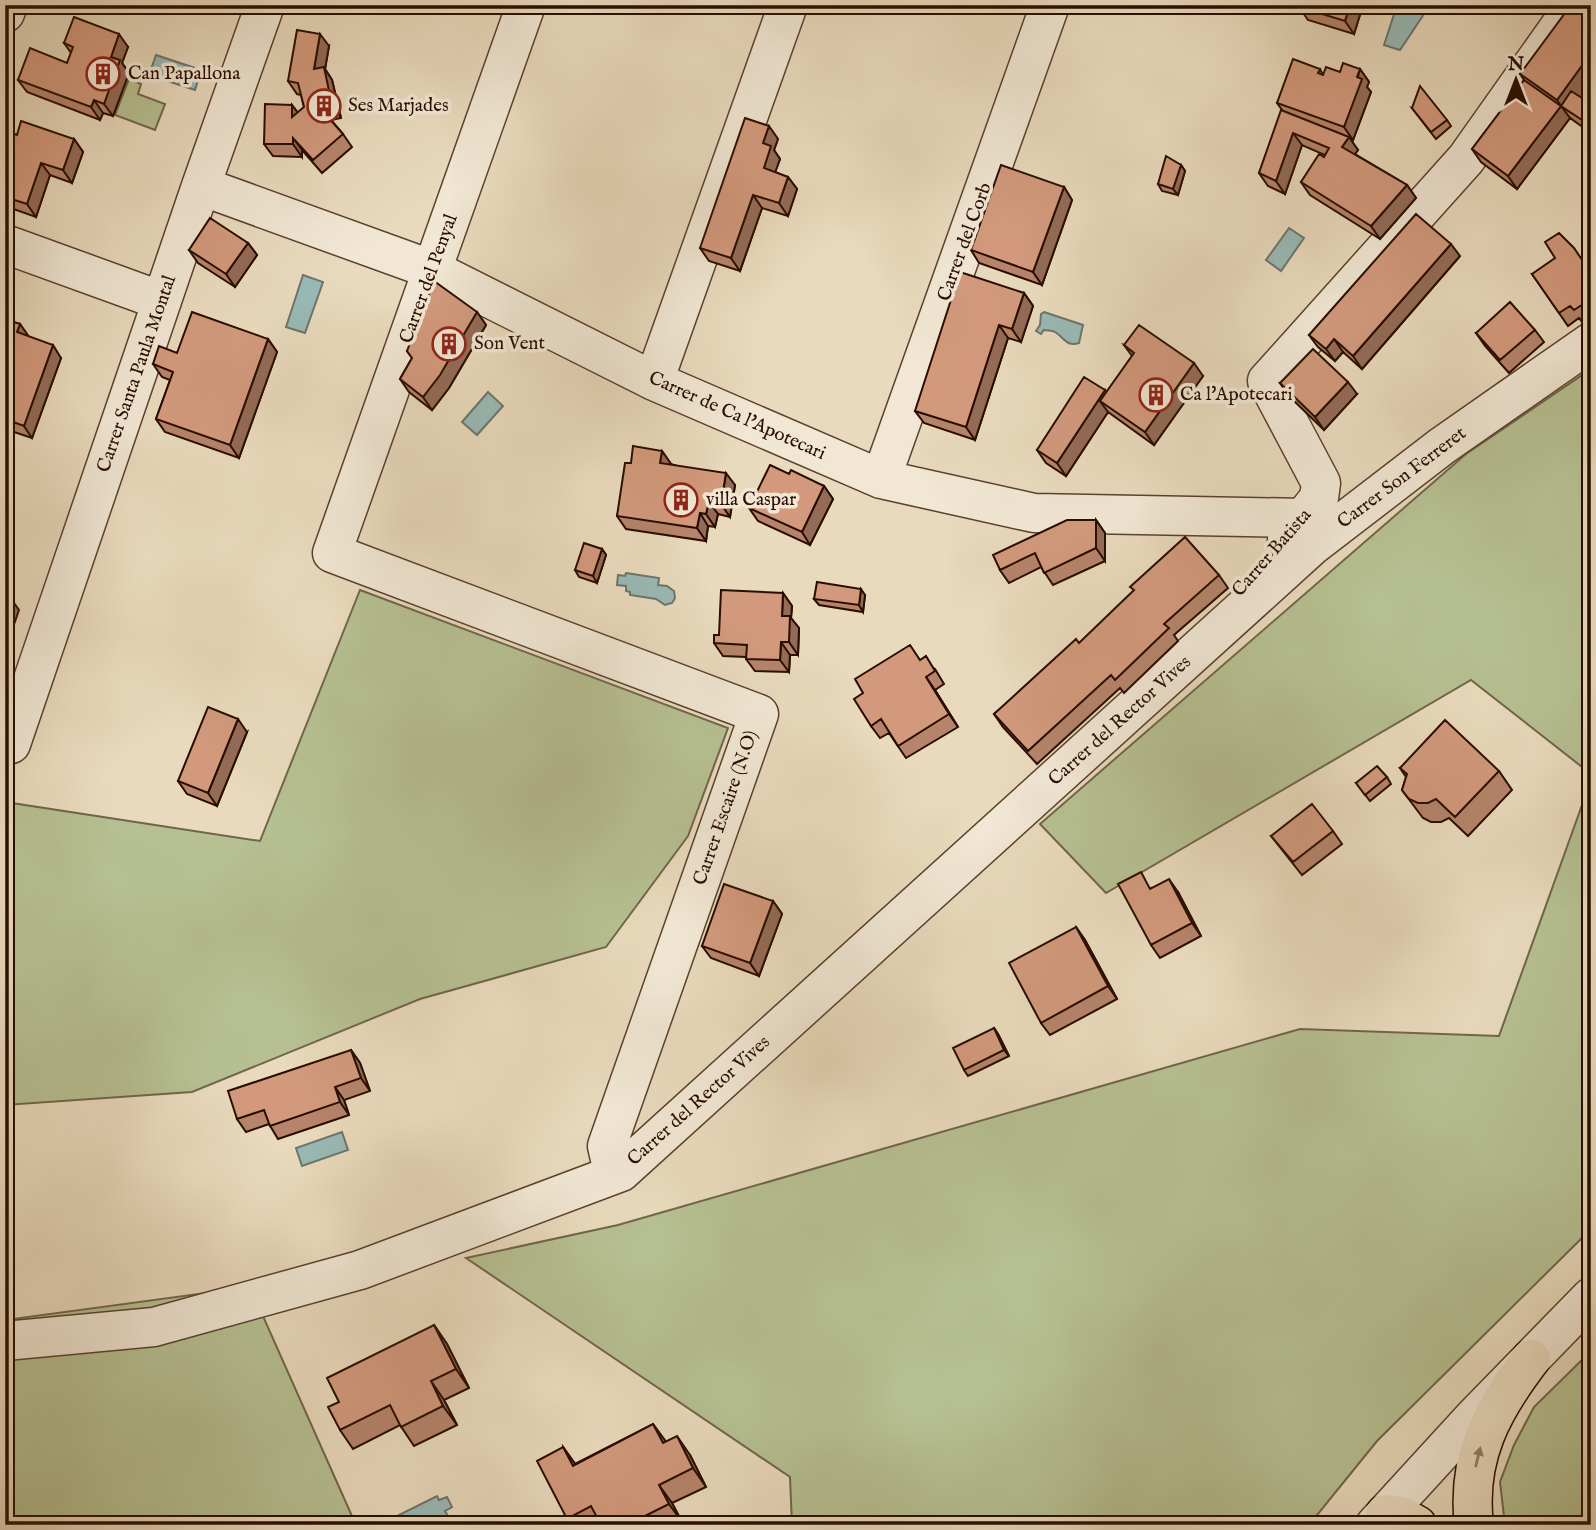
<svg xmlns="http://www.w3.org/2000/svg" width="1596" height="1530" viewBox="0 0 1596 1530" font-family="'IM FELL English',serif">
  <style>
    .green { fill: #b6c092; stroke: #706649; stroke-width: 2 }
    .water { fill: #99bab6; stroke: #6c756d; stroke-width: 2 }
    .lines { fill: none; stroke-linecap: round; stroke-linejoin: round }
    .minor-casing { stroke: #59402f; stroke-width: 41 }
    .highway-casing { stroke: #290d00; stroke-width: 41 }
    .minor { stroke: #f1e7d4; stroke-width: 38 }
    .highway { stroke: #e9dabd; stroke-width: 38 }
    .wall { fill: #b5846b; stroke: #290d00; stroke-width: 2 }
    .shaded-wall { fill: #936b57; stroke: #290d00; stroke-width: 2 }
    .building { fill: #d2997c; stroke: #290d00; stroke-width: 2 }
    .oneway { fill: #937e68 }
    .labels { text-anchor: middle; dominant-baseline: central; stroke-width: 7; stroke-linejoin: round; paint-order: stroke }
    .poi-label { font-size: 19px; fill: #290d00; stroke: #f1e7d4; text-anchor: start }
    .street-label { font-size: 19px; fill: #290d00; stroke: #f1e7d4 }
  </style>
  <rect width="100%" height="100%" fill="#e9dabd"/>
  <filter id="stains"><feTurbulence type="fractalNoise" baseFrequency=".00286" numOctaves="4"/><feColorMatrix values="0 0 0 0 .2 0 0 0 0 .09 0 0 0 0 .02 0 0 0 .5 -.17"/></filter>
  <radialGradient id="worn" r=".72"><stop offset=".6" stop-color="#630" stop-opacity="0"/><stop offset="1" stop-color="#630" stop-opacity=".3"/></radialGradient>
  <path class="green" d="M129,79L141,84L138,94L165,104L155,130L115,115Z
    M1591,369V774L1471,680L1106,893L1040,824L1466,454Z
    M360,590L728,728L688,836L606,947L420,999L192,1092L5,1105V802L260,841Z
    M1591,780V1229L1377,1441L1309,1525H792L790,1477L466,1258L618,1225L1300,1029L1499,1036Z
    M250,1287L356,1525H5V1320Z
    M1591,1351V1525H1505L1500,1482L1514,1445L1534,1407Z"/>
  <path class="water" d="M1397,5L1424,14L1400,50L1384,45Z
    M156,55L201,70L195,90L149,75Z
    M1289,228L1304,238L1281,271L1266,260Z
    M303,275L323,282L305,333L286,327Z
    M1044,312L1083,325L1079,343C1066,347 1065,338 1055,332C1052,330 1048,331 1044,330L1041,334L1036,331L1040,325L1041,314Z
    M488,392L503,406L477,435L462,422Z
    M626,573L659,578L658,585L667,586L674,591L675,598L672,603L665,605L656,599L630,595V592L626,591V586L617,585L618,575L625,576Z
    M342,1132L348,1150L302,1166L296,1148Z
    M437,1496L439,1500L447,1497L452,1507L445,1511L448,1516L431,1525H392L397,1522L395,1517Z"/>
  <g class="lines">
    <defs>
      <path id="minor" d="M526,5L332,553L759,714L607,1146L610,1159L621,1172
        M5,13L8,5
        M201,186L433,270L654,381L881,479L1034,513L1304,518
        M5,244L162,301
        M654,381L788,5
        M881,479L1050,5
        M1287,539L1319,498L1321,483L1267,381L1466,159L1575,5
        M11,744L201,186L265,5
        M5,1341L154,1327L360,1270L621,1172L1312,546L1442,446L1591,342
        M1375,1525L1473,1418L1591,1297"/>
      <path id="highway" d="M1387,1525L1385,1514L1401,1516L1417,1525
        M1474,1525C1466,1458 1492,1410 1531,1359"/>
    </defs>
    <use href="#minor" class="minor-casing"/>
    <use href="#highway" class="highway-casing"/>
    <use href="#minor" class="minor"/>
    <use href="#highway" class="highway"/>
  </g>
  <path class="wall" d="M1363,5L1354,34L1308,20L1299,7Z
    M1591,7V133L1570,118L1517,189L1481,162L1472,149L1524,80L1520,74Z
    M64,43L128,47L122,63L129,73L113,116L103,113L100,120L27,92L18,80L67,63L71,53Z
    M329,46L325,69L332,80L341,118L331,120L343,134L352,147L322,173L302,150V157L273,156L264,144L292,105L298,113L304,107L301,95L297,94L288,81Z
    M1320,69L1323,75L1360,69L1369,82L1367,87L1371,92L1353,140L1350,139L1358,150L1355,154L1407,185L1416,198L1380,239L1310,195L1301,182L1325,155L1302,145L1285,194L1268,186L1259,173L1282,110L1277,103Z
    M1412,108L1447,120L1451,126L1436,139Z
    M5,131L17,135L74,139L83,152L72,183L50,175L36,217L5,206Z
    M778,139L774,150L780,159L775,172L788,177L797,189L788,216L762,208L740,271L709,261L700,248Z
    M1181,165L1185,171L1178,195L1162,191L1158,184Z
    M1064,187L1072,200L1042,285L979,263L971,250Z
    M248,243L257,255L235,287L198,263L189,250Z
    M1460,256L1362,369L1343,352L1335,361L1318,347L1309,335Z
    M1591,272V317L1582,322L1579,318L1568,326L1532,274Z
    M1024,293L1033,306L1021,342L1008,338L975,440L924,423L915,411Z
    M477,312L486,325L449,388L432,410L409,392L400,379L412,358L407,351Z
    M5,319L20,324L29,337L61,358L32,438L5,429Z
    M1535,330L1544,342L1509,373L1485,346L1476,333Z
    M268,339L277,352L239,458L165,432L156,419L170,380L162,377L153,364L177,353Z
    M1124,345L1203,376L1154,445L1108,412L1066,476L1046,463L1037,450L1105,390L1106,393L1132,356Z
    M1280,383L1357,394L1324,430L1289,396Z
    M662,451L671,464L735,485L730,517L718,514L715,527L708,526L706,541L626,529L617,516L631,463Z
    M789,474L824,486L833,499L810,545L758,521L749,508Z
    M1096,520L1105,533V561L1053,585L1041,567L1009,583L1000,570Z
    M602,549L606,555L597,583L579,577L575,570Z
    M1219,575L1228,588L1174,635L1178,641L1124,693L1120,688L1037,764L1003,727L994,714L1079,643Z
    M783,593L792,606L791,618L799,628L798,655H790L789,672L755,671L746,659V657L723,656L714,643L719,635Z
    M865,595L863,612L819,605L814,599Z
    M920,660L935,669L944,684L935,690L958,727L906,758L889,733L880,738L871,726Z
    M247,732L217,806L187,794L178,781Z
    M1400,768L1499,771L1512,790L1468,836L1449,818L1441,822H1431L1423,818L1402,790L1406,777Z
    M1387,777L1391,784L1370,801L1356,783Z
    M1333,831L1342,844L1302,875L1271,836Z
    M1152,888L1178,892L1201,936L1160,958L1151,945Z
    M773,901L782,914L759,976L711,958L702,946Z
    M1076,927L1085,940L1117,999L1050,1035L1041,1023Z
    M994,1028L998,1034L1009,1056L968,1076L964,1070Z
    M351,1050L360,1063L370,1091L344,1100L349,1115L278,1139L269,1124L246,1132L237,1119Z
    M434,1325L447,1344L469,1388L444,1400L457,1425L414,1446L400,1425L353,1449L340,1430L339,1402Z
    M653,1424L665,1441L690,1455L706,1487L672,1503L682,1522L677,1525H571L567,1519L563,1447L575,1464Z"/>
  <path class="shaded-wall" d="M1350,5H1363L1354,34L1345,21Z
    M119,34L128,47L122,63L129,73L113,116L104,104L111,57Z
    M320,34L329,46L325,69L332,80L341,118L332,105L314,69Z
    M1591,53V90L1573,114L1561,106L1557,100Z
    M1360,69L1369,82L1367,87L1371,92L1353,140L1344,127Z
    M94,100L103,113L100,120L91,107Z
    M292,105L301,117H292Z
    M1561,106L1570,118L1517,189L1508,176Z
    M769,126L778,139L774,150L780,159L772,181L764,168L763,143Z
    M1293,133L1302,145L1285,194L1276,181Z
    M1349,137L1358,150L1351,159L1342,147Z
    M293,138L302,150V157L293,144Z
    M74,139L83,152L72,183L63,170Z
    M41,163L50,175L36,217L27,204Z
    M1181,165L1185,171L1178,195L1173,189Z
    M788,177L797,189L788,216L779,203Z
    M1407,185L1416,198L1380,239L1371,226Z
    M1064,187L1072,200L1042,285L1033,272Z
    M753,195L762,208L740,271L731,258Z
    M248,243L257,255L235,287L226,274Z
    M1451,244L1460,256L1362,369L1353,356Z
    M1024,293L1033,306L1021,342L1012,329Z
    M477,312L486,325L449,388L432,410L423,397Z
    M20,324L29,337L17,332Z
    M999,325L1008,338L975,440L966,427Z
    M268,339L277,352L239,458L230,445Z
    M1334,339L1343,352L1335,361L1326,349Z
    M53,345L61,358L32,438L24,426Z
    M1194,363L1203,376L1154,445L1145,432Z
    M1348,382L1357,394L1324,430L1315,417Z
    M1105,390L1113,403L1100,401L1108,412L1066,476L1057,463Z
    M662,451L671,464L669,475L660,463Z
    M726,473L735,485L730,517L721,504Z
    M824,486L833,499L810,545L802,532Z
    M709,502L718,514L715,527L706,514Z
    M700,513L708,526L706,541L697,528Z
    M1096,520L1105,533V561L1096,548Z
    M602,549L606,555L597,583L593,576Z
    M861,589L865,595L863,612L859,605Z
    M783,593L792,606L791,618L799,628L798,655L789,642L782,616Z
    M14,603L19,610L10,636L5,630Z
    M781,642L790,655L789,672L780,660Z
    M926,677L935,690L958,727L949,714Z
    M238,719L247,732L217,806L208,793Z
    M1169,879L1178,892L1201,936L1192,923Z
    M773,901L782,914L759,976L750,963Z
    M1076,927L1085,940L1117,999L1108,986Z
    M994,1028L998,1034L1009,1056L1004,1050Z
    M351,1050L360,1063L370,1091L361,1078Z
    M335,1087L344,1100L349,1115L340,1102Z
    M434,1325L447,1344L469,1388L456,1369Z
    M431,1381L444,1400L457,1425L443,1406Z
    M653,1424L667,1443H663Z
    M677,1436L690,1455L706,1487L693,1468Z
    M563,1447L576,1465L573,1466Z
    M659,1485L672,1503L682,1522L669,1504Z"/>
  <path class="building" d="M1300,5H1350L1345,21L1299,7Z
    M1571,5H1588L1591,7V53L1557,100L1520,74Z
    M74,17L119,34L111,57L120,60L104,104L94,100L91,107L18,80L30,48L67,63L73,47L64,43Z
    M297,30L320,34L314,69L324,67L332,105L320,108L343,134L313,160L293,138V144H264L265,104L292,105V117L304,107L298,83L288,81Z
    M1293,59L1320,69L1318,73L1323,75L1326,67L1340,72L1343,63L1360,69L1357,77L1362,79L1344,127L1277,103Z
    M1524,80L1561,106L1571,91L1582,98L1591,87V126L1561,106L1508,176L1472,149Z
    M1420,86L1447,120L1431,132L1412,108Z
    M1281,110L1349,137L1342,147L1407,185L1371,226L1301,182L1319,154L1324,157L1329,148L1293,133L1276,181L1259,173Z
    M745,118L769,126L763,143L771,146L764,168L788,177L779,203L753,195L731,258L700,248Z
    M21,121L74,139L63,170L41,163L27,204L5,197V131L17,135Z
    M1166,156L1181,165L1173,189L1158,184Z
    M1001,165L1064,187L1033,272L971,250Z
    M1416,214L1451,244L1353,356L1334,339L1326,349L1309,335Z
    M210,218L248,243L226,274L189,250Z
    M1559,233L1574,248L1591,273V299L1574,310L1570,306L1559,313L1532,274L1555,258L1545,242Z
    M960,272L1024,293L1012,329L999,325L966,427L915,411Z
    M434,281L477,312L440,375L423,397L400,379L412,358L407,351Z
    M1510,302L1535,330L1500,360L1476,333Z
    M192,312L268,339L230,445L156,419L173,372L153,364L159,346L177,353Z
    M5,319L20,324L17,332L53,345L24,426L5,419Z
    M1139,325L1194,363L1145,432L1100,401L1134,353L1124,345Z
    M1313,349L1348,382L1315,417L1280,383Z
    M1084,377L1105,390L1057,463L1037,450Z
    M633,446L662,451L660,463L726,473L721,504L709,502L706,514L700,513L697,528L617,516L625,463H631Z
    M770,465L789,474L791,470L824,486L802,532L749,508Z
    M1067,520H1096V548L1044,573L1035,553L1000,570L993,555Z
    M1185,537L1219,575L1164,624L1169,628L1115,680L1111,675L1028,751L994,714L1076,639L1079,643L1134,590L1130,587Z
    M584,543L602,549L593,576L575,570Z
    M817,582L861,589L859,605L814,599Z
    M721,590L783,593L782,616H790L789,642H781L780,660L746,659L747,645L714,643V635H719Z
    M5,600L14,603L5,629Z
    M910,645L920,660L926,656L935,671L926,677L949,714L898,746L881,719L871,726L854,699L863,693L855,679Z
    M208,707L238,719L208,793L178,781Z
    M1445,720L1499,771L1455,817L1436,799L1428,803H1418L1409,799L1402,790L1407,774L1400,768Z
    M1377,766L1387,777L1365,795L1356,783Z
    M1312,804L1333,831L1293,862L1271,836Z
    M1141,872L1150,889L1169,879L1192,923L1151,945L1118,884Z
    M724,884L773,901L750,963L702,946Z
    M1076,927L1108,986L1041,1023L1009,963Z
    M994,1028L1004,1050L964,1070L953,1048Z
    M351,1050L361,1078L335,1087L340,1102L270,1126L264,1110L237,1119L228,1091Z
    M434,1325L456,1369L431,1381L443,1406L401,1427L390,1405L340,1430L328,1407L339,1402L327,1378Z
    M653,1424L663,1443L677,1436L693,1468L659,1485L669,1504L627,1525H601L591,1506L567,1519L537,1461L563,1447L573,1466Z"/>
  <defs><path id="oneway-solid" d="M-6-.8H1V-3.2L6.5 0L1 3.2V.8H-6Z" transform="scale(1.75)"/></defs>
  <use class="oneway" href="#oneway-solid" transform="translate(1478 1457) rotate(-76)"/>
  <defs>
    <symbol id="building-ring" viewBox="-11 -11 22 22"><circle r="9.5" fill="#f1e7d4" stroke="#8f2418" stroke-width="1.5"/><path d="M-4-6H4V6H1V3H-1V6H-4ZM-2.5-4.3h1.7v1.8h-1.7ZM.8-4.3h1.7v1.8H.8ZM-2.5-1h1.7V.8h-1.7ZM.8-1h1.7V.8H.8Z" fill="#8f2418"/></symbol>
  </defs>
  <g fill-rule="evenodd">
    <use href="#building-ring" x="84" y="55" width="38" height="38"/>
    <use href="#building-ring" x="305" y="87" width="38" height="38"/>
    <use href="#building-ring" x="430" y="325" width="38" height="38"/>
    <use href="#building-ring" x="1137" y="376" width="38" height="38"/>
    <use href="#building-ring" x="662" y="481" width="38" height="38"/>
  </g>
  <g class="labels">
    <g class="poi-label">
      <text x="128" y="74">Can Papallona</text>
      <text x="348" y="106">Ses Marjades</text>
      <text x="474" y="344">Son Vent</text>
      <text x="1180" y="395">Ca l'Apotecari</text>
      <text x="706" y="500">villa Caspar</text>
    </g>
    <g class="street-label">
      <text transform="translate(965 242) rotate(-70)">Carrer del Corb</text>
      <text transform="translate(429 279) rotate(-70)">Carrer del Penyal</text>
      <text transform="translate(137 374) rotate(-71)">Carrer Santa Paula Montal</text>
      <text transform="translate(737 416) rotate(24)">Carrer de Ca l'Apotecari</text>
      <text transform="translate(1402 478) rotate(-37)">Carrer Son Ferreret</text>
      <text transform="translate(1272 553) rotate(-49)">Carrer Batista</text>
      <text transform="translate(1120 721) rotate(-42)">Carrer del Rector Vives</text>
      <text transform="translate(726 808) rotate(-71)">Carrer Escaire (N.O)</text>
      <text transform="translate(699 1101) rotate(-42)">Carrer del Rector Vives</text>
    </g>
  </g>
  <rect width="1596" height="1530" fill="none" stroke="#e9dabd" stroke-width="28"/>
  <rect x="7" y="7" width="1582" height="1516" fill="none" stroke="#290d00" stroke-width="3.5"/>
  <rect x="14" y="14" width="1568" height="1502" fill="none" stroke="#290d00" stroke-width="2"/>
  <g transform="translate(1516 80)" stroke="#f1e7d4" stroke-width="5" paint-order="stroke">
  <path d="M0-5L12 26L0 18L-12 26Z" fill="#290d00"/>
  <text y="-10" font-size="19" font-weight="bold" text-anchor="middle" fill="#290d00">N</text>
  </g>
  <rect width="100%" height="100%" filter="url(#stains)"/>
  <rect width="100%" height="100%" fill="url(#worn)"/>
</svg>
